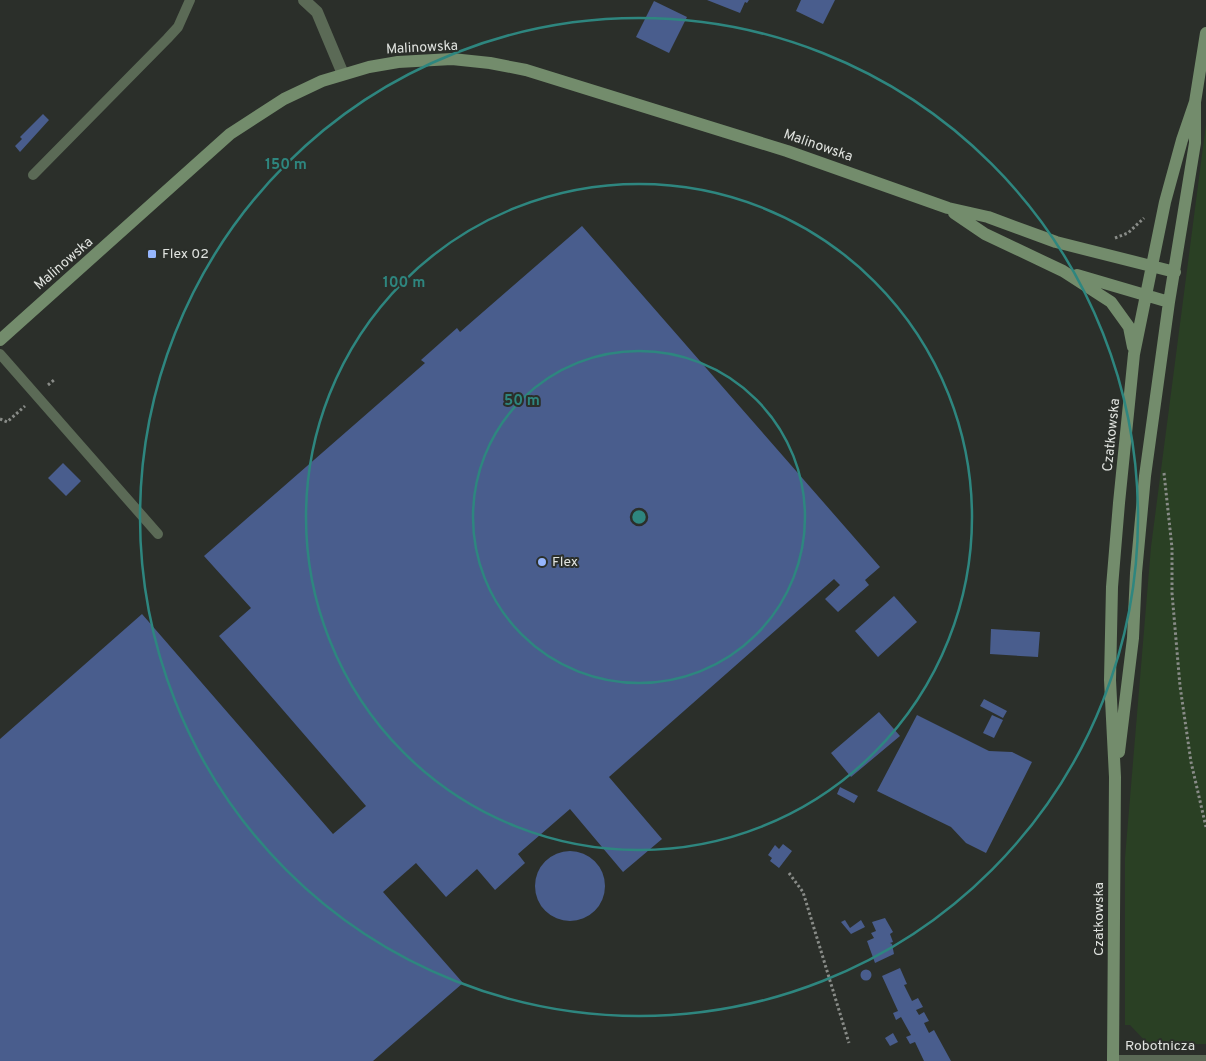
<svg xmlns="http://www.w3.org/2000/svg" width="1206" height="1061" viewBox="0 0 1206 1061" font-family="Overpass,sans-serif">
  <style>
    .green { fill: #2a4024 }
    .building { fill: #495d8d }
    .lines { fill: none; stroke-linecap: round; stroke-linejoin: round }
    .path { stroke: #898c88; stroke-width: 3; stroke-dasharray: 2.5 2.5; stroke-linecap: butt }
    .lane { stroke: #5b6a56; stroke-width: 10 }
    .street { stroke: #5b6a56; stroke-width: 12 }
    .secondary { stroke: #738c6c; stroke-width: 12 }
    .ring { fill: none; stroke: #2e867f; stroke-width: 2.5 }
    .poi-dot { fill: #96b6fd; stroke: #2b2f2a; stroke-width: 2 }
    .labels { text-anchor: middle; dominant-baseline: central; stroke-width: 4; stroke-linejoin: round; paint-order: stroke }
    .street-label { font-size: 14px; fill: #e0e3df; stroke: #2b2f2a }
    .poi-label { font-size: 14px; fill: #e0e3df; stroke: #2b2f2a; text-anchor: start }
    .centre { fill: #2e867f; stroke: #2b2f2a; stroke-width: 2.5 }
    .ring-label { font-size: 15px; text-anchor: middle; font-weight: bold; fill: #2e867f; stroke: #2b2f2a; stroke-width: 4; stroke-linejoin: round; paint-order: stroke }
  </style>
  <rect width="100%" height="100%" fill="#2b2f2a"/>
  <path class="green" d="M1206,124V1044H1148L1130,1025H1125V858L1151,547Z"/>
  <path class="building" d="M707,0H749L747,3L745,2L740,13Z
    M801,0H835L823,24L796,11Z
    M654,1L687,17L669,53L636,37Z
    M43,114L49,120L20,152L15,146L22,139L20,137Z
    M582,226L880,567L865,580L869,585L838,612L825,599L840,585L834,579L609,777L662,839L623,872L570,809L518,854L525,863L495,890L477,869L446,897L416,863L383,892L463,983L373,1061H0V739L142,614L333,834L366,806L219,636L251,608L204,556L425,363L421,360L457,328L460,332Z
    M63,463L81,481L66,496L48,478Z
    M894,596L917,622L878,657L855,631Z
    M991,629L1040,632L1038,657L990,654Z
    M984,699L1007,711L1003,718L980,706Z
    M879,712L900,736L851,777L831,753Z
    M917,715L989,751L1012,752L1032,762L986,853L966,843L951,827L877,791Z
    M992,715L1003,720L994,738L983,733Z
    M840,787L858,796L854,803L837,794Z
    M783,844L792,851L779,868L770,861L772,858L768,855L775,845L779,849Z
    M535 886a35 35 0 1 1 70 0a35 35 0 1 1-70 0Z
    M885,918L893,932L890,934L893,942L890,943L892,944L894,954L875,963L867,941L874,938L871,933L876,931L872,922Z
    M845,920L850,928L861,920L865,927L851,934L841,922Z
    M900,968L907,984L904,985L912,1001L918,998L923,1007L916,1010L919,1015L924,1012L929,1021L924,1023L929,1033L934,1030L951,1061H924L915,1042L910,1044L906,1037L911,1035L901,1017L896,1020L893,1013L898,1011L882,976Z
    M860.5 975a5.5 5.5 0 1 1 11 0a5.5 5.5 0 1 1-11 0Z
    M893,1033L898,1042L890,1046L885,1038Z"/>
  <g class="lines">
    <path class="path" d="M1115,238L1128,233L1144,218
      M48,385L54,380
      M0,419L7,422L25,406
      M1164,473L1172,548V593L1180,686L1191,762L1206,827
      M789,873L803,892L849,1043"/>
    <path class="lane" d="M33,175L167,39L178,27L190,0
      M0,354L158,534"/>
    <path class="street" d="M304,0L317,12L343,74
      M1113,1061H1206"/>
    <path class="secondary" d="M954,213L985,234L1063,271L1111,302L1129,327L1133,347
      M1077,275L1169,302
      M0,340L230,134L284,99L322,81L369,67L398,62L452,59L490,63L526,70L787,151L948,208L988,217L1056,242L1175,272
      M1119,752L1133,638L1136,573L1145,476L1169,302L1195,143V102L1206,33
      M1113,1061L1115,777L1110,680L1112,587L1119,503L1134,354L1165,202L1182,140L1195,102"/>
  </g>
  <g class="ring">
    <circle cx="639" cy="517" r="166"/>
    <circle cx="639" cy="517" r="333"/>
    <circle cx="639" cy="517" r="499"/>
  </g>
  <g class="poi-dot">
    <rect x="147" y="249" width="10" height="10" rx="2.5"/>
    <circle cx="542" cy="562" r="5"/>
  </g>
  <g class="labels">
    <g class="street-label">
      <text transform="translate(422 48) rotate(-3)">Malinowska</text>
      <text transform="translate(818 146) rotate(19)">Malinowska</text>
      <text transform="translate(64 264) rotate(-41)">Malinowska</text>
      <text transform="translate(1112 435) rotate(-84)">Czatkowska</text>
      <text transform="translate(1099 919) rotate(-90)">Czatkowska</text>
      <text x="1160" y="1046">Robotnicza</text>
    </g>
    <g class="poi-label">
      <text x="162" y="254">Flex 02</text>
      <text x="552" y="562">Flex</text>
    </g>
  </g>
  <circle cx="639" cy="517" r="8" class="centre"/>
  <g class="ring-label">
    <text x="286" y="169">150 m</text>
    <text x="404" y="287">100 m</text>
    <text x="522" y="405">50 m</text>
  </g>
</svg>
